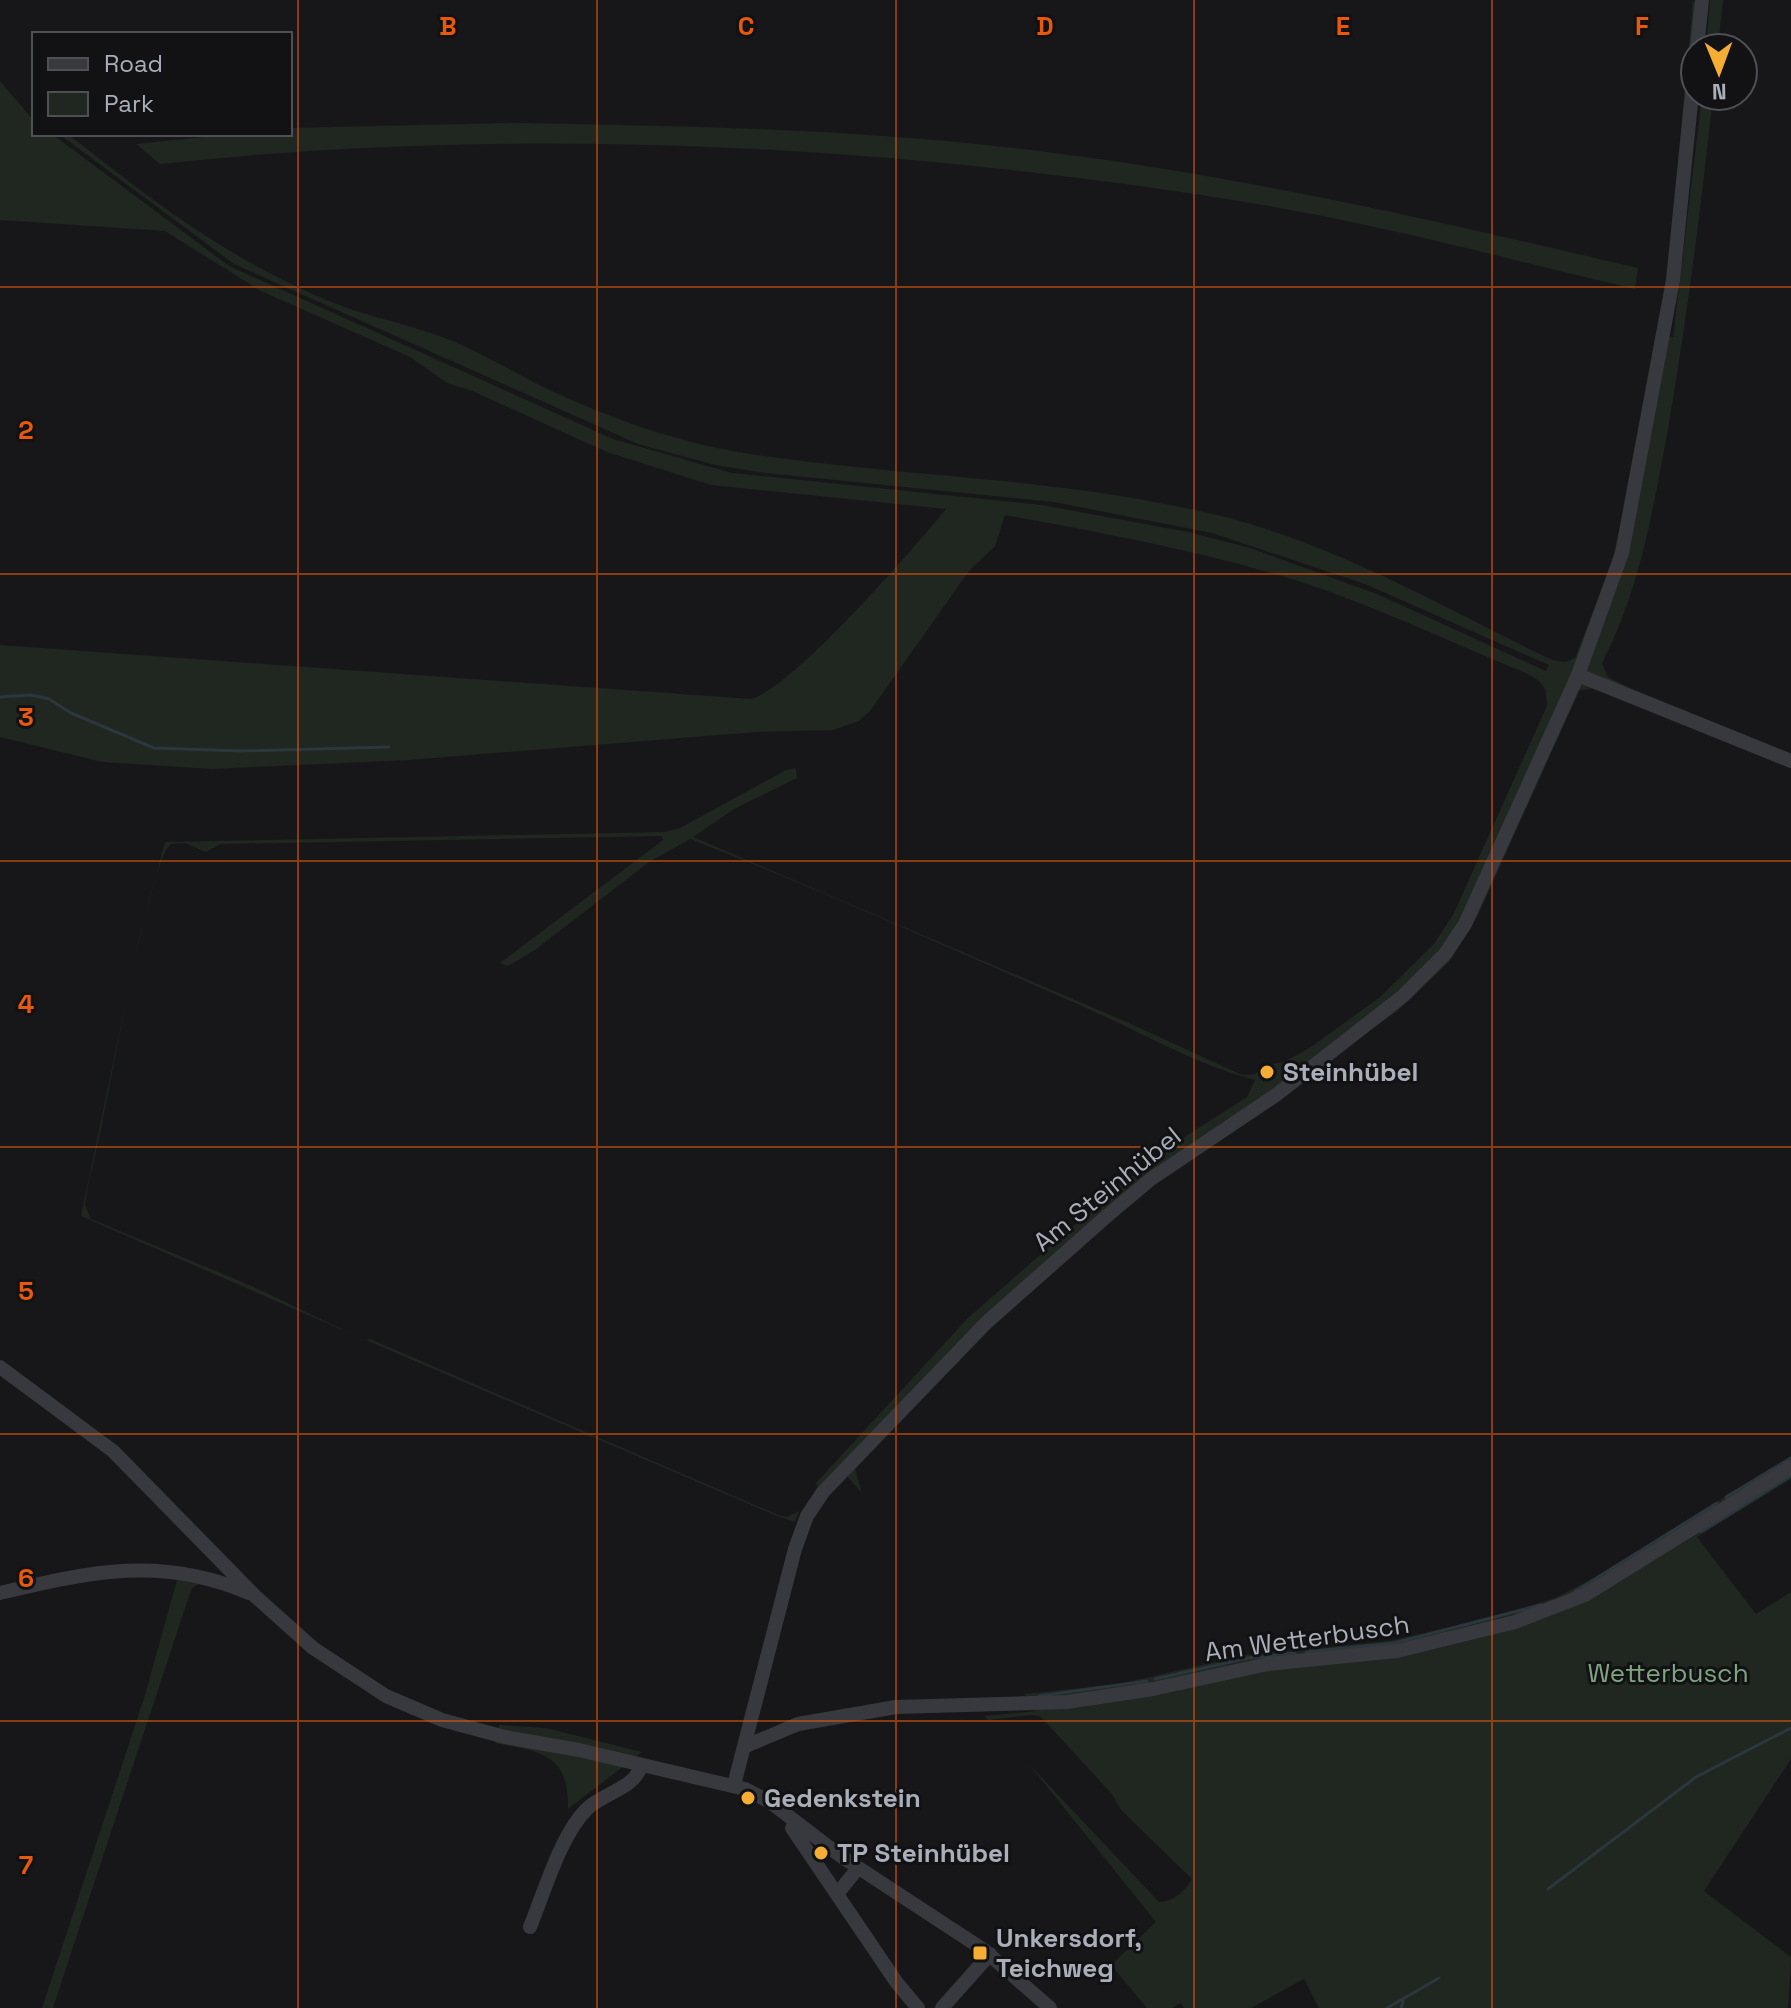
<svg xmlns="http://www.w3.org/2000/svg" width="1791" height="2008" viewBox="0 0 1791 2008" font-family="'Space Grotesk',sans-serif">
  <style>
    .green { fill: #1f2720 }
    .lines { fill: none; stroke-linecap: round; stroke-linejoin: round }
    .stream { stroke: #2c363d; stroke-width: 3 }
    .minor { stroke: #38393e; stroke-width: 14 }
    .grid { fill: none; stroke: #e8590c; stroke-width: 2; stroke-opacity: 0.55 }
    .poi-dot { fill: #f5ad33; stroke: #121214; stroke-width: 3 }
    .labels { text-anchor: middle; dominant-baseline: central; stroke-width: 6; stroke-linejoin: round; paint-order: stroke }
    .poi-label { font-size: 26px; font-weight: bold; fill: #a9aeb9; stroke: #121214; text-anchor: start }
    .street-label { font-size: 26px; fill: #a9aeb9; stroke: #121214 }
    .park-label { font-size: 26px; fill: #7fa480; stroke: #121214 }
    .grid-label { font-size: 26px; text-anchor: middle; font-weight: bold; fill: #e8590c; stroke: #121214; stroke-width: 6; stroke-linejoin: round; paint-order: stroke }
  </style>
  <rect width="100%" height="100%" fill="#171719"/>
  <path class="green" d="M1693,0L1697,7L1661,335L1673,337L1702,96H1713C1701,208 1687,318 1668,429C1653,509 1640,590 1602,663L1608,677L1632,689L1791,754V768L1593,688L1579,691L1478,915L1450,961L1396,1012L1166,1175L1072,1255L984,1333L855,1469L862,1493L847,1476L827,1494L815,1484L968,1318L1119,1186L1186,1136L1247,1097L1255,1080C1194,1064 1139,1031 1082,1006C951,949 822,890 690,839L649,862L535,950L508,966L500,963L663,840L662,836L220,844L206,852L185,843L171,844C147,859 104,1133 89,1180L85,1205L91,1219L254,1287L354,1335L81,1216L140,935L165,842L665,832L680,828L786,770L796,768L797,778L734,809L693,837L1129,1023L1242,1075L1255,1074L1265,1065L1284,1062L1311,1047L1380,997L1434,944L1454,913L1547,706C1547,686 1543,682 1526,673C1449,642 1374,605 1295,580C1201,551 1103,533 1005,515L995,546L969,571L870,711L859,721L833,730L756,732L409,760L212,769L102,762L0,737V645L751,699C793,688 914,548 946,509L711,485L607,452L470,390L447,383L410,357L261,291L165,231L0,220V81L34,121V134H52L229,266L613,439L732,473L1042,505L1188,532L1250,548L1377,594L1546,671L1549,665L1365,584L1212,533L1054,502L766,473L715,465L638,444L234,264L59,134H68C155,203 228,259 331,302C371,318 414,325 453,341C487,356 520,376 554,392C615,420 677,442 744,453C906,478 1070,477 1229,518C1343,548 1447,609 1552,660L1566,662L1575,658L1612,562L1642,430L1669,261Z
    M1710,0H1723L1718,48H1706Z
    M511,123C690,126 869,129 1047,152C1247,177 1442,222 1638,268L1635,289C1511,260 1388,226 1263,205C900,145 526,124 160,164L136,144L231,134H290V128Z
    M370,1339L778,1515L787,1517L799,1511L795,1522L777,1516L366,1340Z
    M1791,1456V1479L1697,1537L1756,1614L1791,1592V1759L1704,1891L1791,1957L1788,2008H1319L1304,1979L1251,2008H1184L1181,2003L1172,2008H1147L1111,1965L1156,1922L1028,1763L1159,1902C1173,1902 1185,1891 1192,1879L1121,1810L1112,1794L1041,1717L1032,1715L988,1720L984,1716L1036,1711L1024,1694L1119,1684L1245,1655L1389,1641L1491,1618L1555,1598L1594,1578Z
    M177,1580L199,1584L192,1588L185,1608L53,2008H42L145,1695Z
    M499,1725L546,1728L642,1752L568,1809C569,1753 541,1752 495,1743Z"/>
  <g class="lines">
    <path class="stream" d="M0,697L31,695L49,699L71,713L154,748L242,751L389,747
      M1726,1497L1791,1458
      M1701,1532L1791,1476
      M1574,1592L1717,1503
      M1306,1652L1394,1643L1541,1605
      M1155,1679L1248,1658L1295,1653
      M1039,1696L1147,1681
      M1548,1889L1696,1777L1791,1728
      M1387,2008L1439,1978
      M1401,2008L1404,1998"/>
    <path class="minor" d="M1697,48L1702,0
      M1578,675L1791,761
      M0,1367L113,1451L256,1597L313,1648L386,1696L442,1720L505,1737L579,1750L745,1789L770,1802L842,1857L984,1950L1050,2008
      M0,1593C90,1572 160,1555 249,1593
      M746,1746L798,1724L896,1707L1067,1702L1153,1689L1268,1664L1397,1651L1515,1622L1585,1595L1791,1467
      M734,1785L795,1549L807,1516L823,1492L986,1323L1108,1215L1151,1179L1276,1095L1403,996L1445,954L1465,924L1578,675L1622,553L1673,280L1695,64
      M792,1828L897,1983L918,2008
      M838,1893L858,1868
      M530,1927C544,1893 561,1833 588,1808C604,1793 635,1788 641,1766
      M942,2008L990,1954"/>
  </g>
  <path class="grid" d="M298,0V2008M597,0V2008M896,0V2008M1194,0V2008M1492,0V2008M0,287H1791M0,574H1791M0,861H1791M0,1147H1791M0,1434H1791M0,1721H1791"/>
  <g class="poi-dot">
    <circle cx="1267" cy="1072" r="8"/>
    <circle cx="748" cy="1798" r="8"/>
    <circle cx="821" cy="1853" r="8"/>
    <rect x="972" y="1945" width="16" height="16" rx="4"/>
  </g>
  <g class="labels">
    <g class="poi-label">
      <text x="1283" y="1072">Steinhübel</text>
      <text x="764" y="1798">Gedenkstein</text>
      <text x="837" y="1853">TP Steinhübel</text>
      <text x="996" y="1938">Unkersdorf,<tspan x="996" dy="30">Teichweg</tspan></text>
    </g>
    <g class="street-label">
      <text transform="translate(1107 1189) rotate(-39)">Am Steinhübel</text>
      <text transform="translate(1307 1638) rotate(-8)">Am Wetterbusch</text>
    </g>
    <g class="park-label">
      <text x="1668" y="1673">Wetterbusch</text>
    </g>
  </g>
  <g class="grid-label">
    <text x="448" y="35">B</text>
    <text x="746" y="35">C</text>
    <text x="1045" y="35">D</text>
    <text x="1343" y="35">E</text>
    <text x="1642" y="35">F</text>
    <text x="26" y="439">2</text>
    <text x="26" y="726">3</text>
    <text x="26" y="1013">4</text>
    <text x="26" y="1300">5</text>
    <text x="26" y="1587">6</text>
    <text x="26" y="1874">7</text>
  </g>
  <rect x="32" y="32" width="260" height="104" fill="#121214" stroke="#4e5056" stroke-width="2"/>
  <rect x="48" y="58" width="40" height="12" fill="#38393e" stroke="#4e5056" stroke-width="2"/>
  <text x="104" y="72" font-size="24" fill="#a9aeb9">Road</text>
  <rect x="48" y="92" width="40" height="24" fill="#1f2720" stroke="#4e5056" stroke-width="2"/>
  <text x="104" y="112" font-size="24" fill="#a9aeb9">Park</text>
  <g transform="translate(1719 72) rotate(179)"><circle r="38" fill="#121214" stroke="#4e5056" stroke-width="2"/>
  <path d="M0-6L14 30L0 20L-14 30Z" fill="#f5ad33"/>
  <text y="-12" font-size="22" font-weight="bold" text-anchor="middle" fill="#a9aeb9">N</text>
  </g>
</svg>
